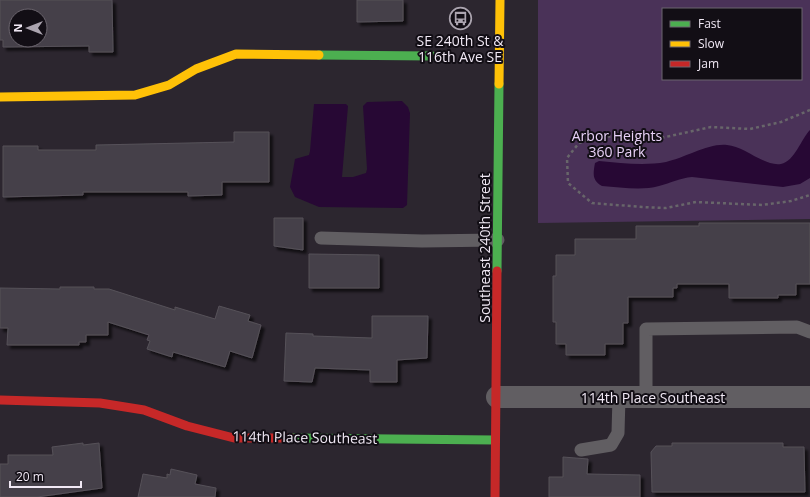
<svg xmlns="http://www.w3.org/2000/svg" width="810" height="497" viewBox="0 0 810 497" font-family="'Open Sans',sans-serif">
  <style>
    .green { fill: #4a3258; fill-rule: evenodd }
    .water { fill: #270834 }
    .building { fill: #454149; stroke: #565159; fill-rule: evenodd; filter: url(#shadow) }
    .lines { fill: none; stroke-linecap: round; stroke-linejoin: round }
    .path { stroke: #68666a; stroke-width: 2.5; stroke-dasharray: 3 3; stroke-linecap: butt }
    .lane { stroke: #615e62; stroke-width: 13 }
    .street { stroke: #615e62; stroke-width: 22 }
    .fast { stroke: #4caf50; stroke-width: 9 }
    .slow { stroke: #ffc107; stroke-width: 9 }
    .jam { stroke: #c62828; stroke-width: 9 }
    .labels { text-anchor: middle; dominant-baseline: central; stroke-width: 4; stroke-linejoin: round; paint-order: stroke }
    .poi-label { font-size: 14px; fill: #f0e8f4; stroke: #120e15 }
    .park-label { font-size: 14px; fill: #e8d1f7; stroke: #120e15 }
    .street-label { font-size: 14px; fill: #f0e8f4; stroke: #120e15 }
  </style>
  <defs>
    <filter id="shadow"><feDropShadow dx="3.5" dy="3.5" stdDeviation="1" flood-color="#0009"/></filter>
  </defs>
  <rect width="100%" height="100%" fill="#2c262f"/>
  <path class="green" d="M538,0H810V219L538,223ZM663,9H801V79H663Z"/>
  <path class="water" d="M402,101L408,107L410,113L407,205L403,208L319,207L295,197L290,187L295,159L309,155L310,151L314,104H346L348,106L342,177H353L366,173L367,169L363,106L367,102Z
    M810,130V178L800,184L783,187L692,177C680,178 671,183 659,186C641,191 620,187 602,186C592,180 593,174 595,163L599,161C621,163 644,166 666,162C685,158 708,143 727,145C744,146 765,167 781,164C795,161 801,139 810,130Z"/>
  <path class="building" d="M0,0H112L113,52H89V46L3,47V40H0ZM16,16H40V40H16Z
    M357,0H403V21L357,22Z
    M234,132H269V182H222V195L188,196V192H83V195L3,197V146H38V150H96V145L234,142Z
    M274,218H303V250L274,246Z
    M699,223H810V284H796V295H778V298H729V284H677V288H673V297H628V323H623V344H605V355H566V344H556V322H553V276H556V255H575V239H636V226H699Z
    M309,254L379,255V288H309Z
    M60,287H94V289H109L175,310V307L215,319L219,306L250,315L248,321L261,325L252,358L230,351L225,367L173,352L172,357L147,349L150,341L147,340L149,335L108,322V335H86V342H79V345H7L8,328H0V288L60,289Z
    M372,316H428L427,358L397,360V382H370V370L315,368L312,382L284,381L286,333L313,334V336L372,338Z
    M83,443V445L99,443L102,488L37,497H0V464H8V455H53L52,447Z
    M672,443H783V447H804L805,492H652L651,452L656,446H672Z
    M563,457L588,459L587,474L640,475V497H549V477H563Z
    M171,469L197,475L195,484L216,488L215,497H138L143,474L167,478V474L170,475Z"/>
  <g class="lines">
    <path class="path" d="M810,110L781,122L750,129L711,127L661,138L597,136L579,143L567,158L568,183L592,203L642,207L666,208L696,202L762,205L791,201L810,195"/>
    <path class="lane" d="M321,238L422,241L498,240
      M646,397V329L797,327L810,332
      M581,450L611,445L618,433L619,397"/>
    <path class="street" d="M497,397H810"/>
    <path class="fast" d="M319,55L432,56
      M497,271L499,84
      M291,438L495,440"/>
    <path class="slow" d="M499,84L500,0
      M0,97L135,95L169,85L196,69L236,54L319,55"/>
    <path class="jam" d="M0,400L100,403L144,410L187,426L234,438H291
      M495,497L497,271"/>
  </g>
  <defs>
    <symbol id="bus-ring" viewBox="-11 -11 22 22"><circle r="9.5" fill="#120e15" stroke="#aba4af" stroke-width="1.5"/><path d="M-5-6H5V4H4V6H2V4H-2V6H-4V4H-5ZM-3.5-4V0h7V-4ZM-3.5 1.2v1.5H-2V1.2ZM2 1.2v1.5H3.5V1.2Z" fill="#aba4af"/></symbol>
  </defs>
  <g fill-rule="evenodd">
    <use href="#bus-ring" x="448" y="6" width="25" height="25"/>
  </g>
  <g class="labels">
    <g class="poi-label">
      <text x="460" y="40">SE 240th St &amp;<tspan x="460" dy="16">116th Ave SE</tspan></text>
    </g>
    <g class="park-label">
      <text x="617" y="135">Arbor Heights<tspan x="617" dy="16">360 Park</tspan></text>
    </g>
    <g class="street-label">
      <text transform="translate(484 248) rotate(-90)">Southeast 240th Street</text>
      <text x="653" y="397">114th Place Southeast</text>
      <text transform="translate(305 437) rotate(1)">114th Place Southeast</text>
    </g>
  </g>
  <rect x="662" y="8" width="140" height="72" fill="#120e15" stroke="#6b656e"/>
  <rect x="670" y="21" width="20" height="6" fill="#4caf50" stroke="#6b656e"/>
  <text x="698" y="28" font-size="12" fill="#f0e8f4">Fast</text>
  <rect x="670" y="41" width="20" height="6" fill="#ffc107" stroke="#6b656e"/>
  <text x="698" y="48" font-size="12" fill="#f0e8f4">Slow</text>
  <rect x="670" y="61" width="20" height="6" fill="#c62828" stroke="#6b656e"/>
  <text x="698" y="68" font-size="12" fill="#f0e8f4">Jam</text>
  <g transform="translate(28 28) rotate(270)"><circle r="19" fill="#120e15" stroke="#6b656e"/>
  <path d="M0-3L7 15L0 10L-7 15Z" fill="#aba4af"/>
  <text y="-6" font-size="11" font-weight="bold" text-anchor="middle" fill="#f0e8f4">N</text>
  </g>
  <path d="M10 481v6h71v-6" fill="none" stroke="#f0e8f4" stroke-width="2"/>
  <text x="16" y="481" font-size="12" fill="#f0e8f4" stroke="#120e15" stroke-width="3" paint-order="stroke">20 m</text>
</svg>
